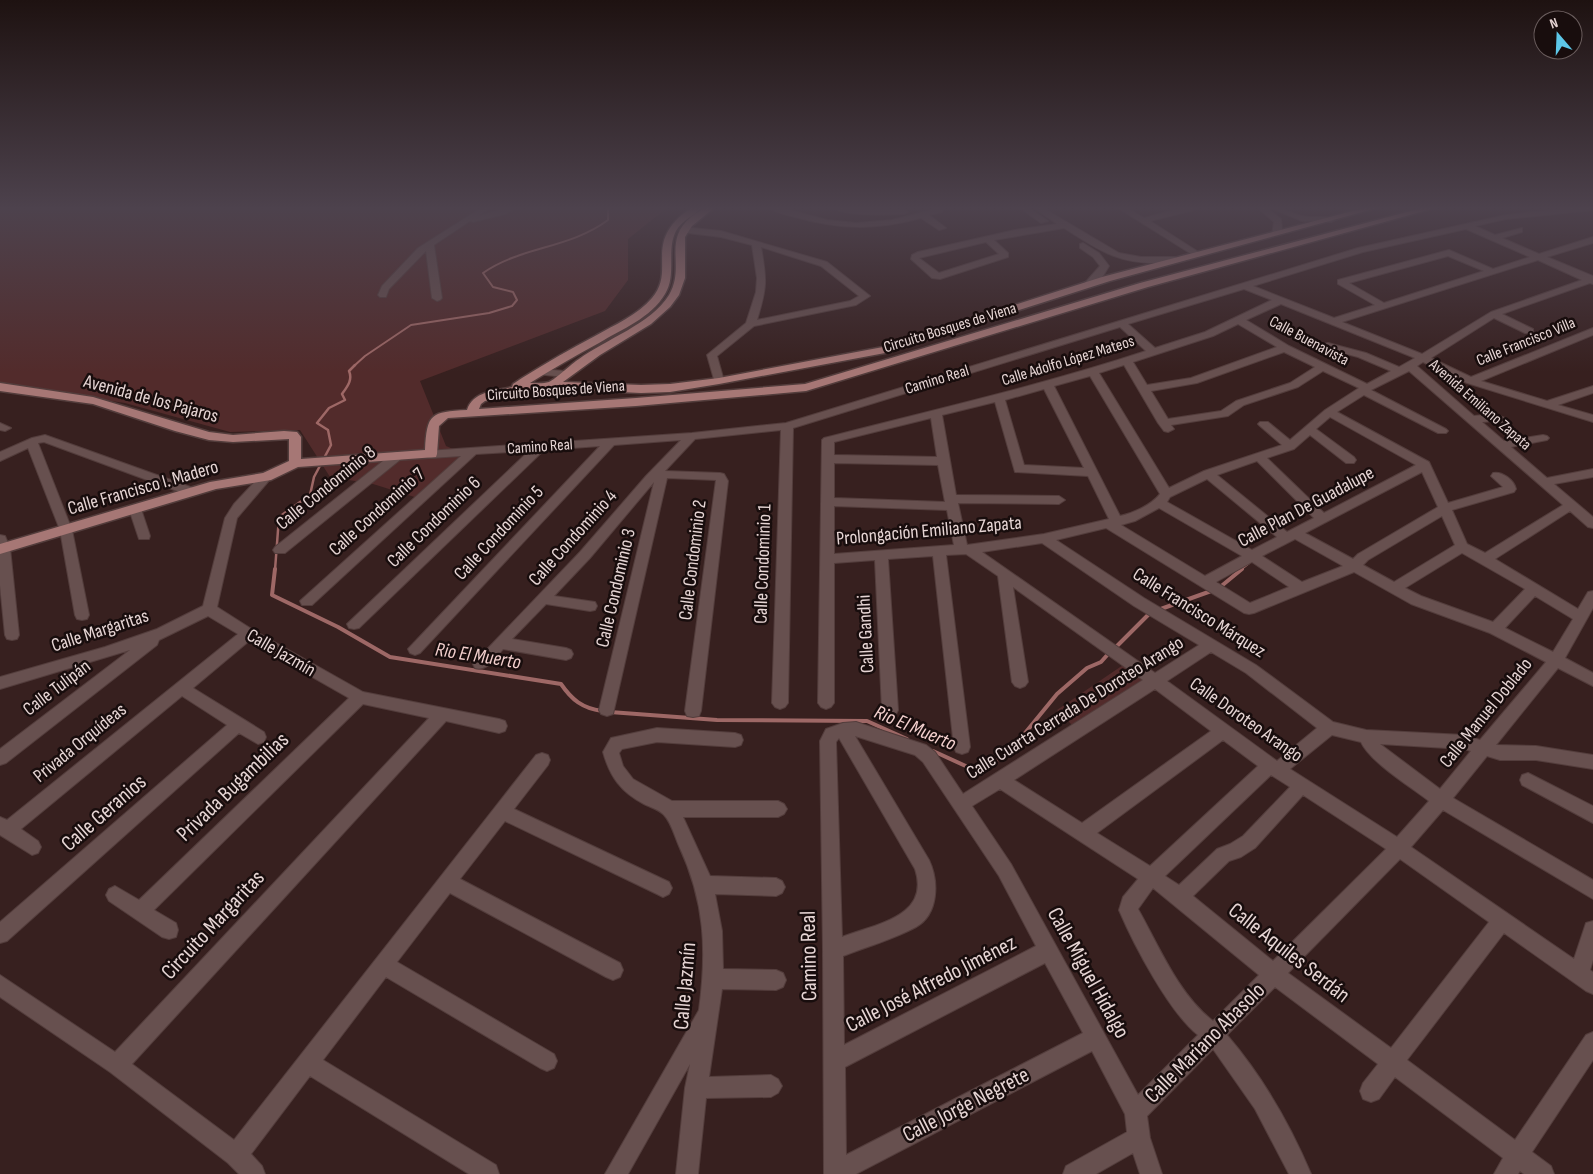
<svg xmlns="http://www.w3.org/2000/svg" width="1593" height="1174" viewBox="0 0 1593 1174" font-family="'Sofia Sans Condensed',sans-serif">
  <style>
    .green { fill: #522b2b }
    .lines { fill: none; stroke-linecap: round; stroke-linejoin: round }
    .stream-far2 { stroke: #9e6866; stroke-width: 2 }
    .stream-far1 { stroke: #9e6866; stroke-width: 2.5 }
    .stream { stroke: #9e6866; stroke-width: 4 }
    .minor-casing { stroke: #533d3c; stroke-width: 2 }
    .major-casing { stroke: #533d3c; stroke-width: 3 }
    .minor { fill: #67504f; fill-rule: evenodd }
    .major { fill: #a67775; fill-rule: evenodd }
    .labels { text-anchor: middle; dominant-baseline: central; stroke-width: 5; stroke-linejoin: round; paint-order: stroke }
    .far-street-label { font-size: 16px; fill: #e6d5d4; stroke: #180d0d }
    .street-label { font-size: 19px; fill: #e6d5d4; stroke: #180d0d }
    .water-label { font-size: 20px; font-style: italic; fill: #f3d0ce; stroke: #180d0d }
    .near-street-label { font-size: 22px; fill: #e6d5d4; stroke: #180d0d }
  </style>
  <rect width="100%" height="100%" fill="#37201f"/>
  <path class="green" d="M0,208H667L628,239V280L605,311L420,381L446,446L472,457L424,500L373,484L330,477L300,430L230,432L125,403L0,385Z
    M1126,663L1151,681L1078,731L1057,710Z"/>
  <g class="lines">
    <path class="stream-far2" d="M354,366L365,356L411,325L489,313L512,306L517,300L513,292L493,287L483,273C522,246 569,249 608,220V208"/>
    <path class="stream-far1" d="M275,570L279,517L310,495L314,477L331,445L328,430L317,423L329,408L345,400L342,394C347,387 353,380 349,371L355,365
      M1240,570L1249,563"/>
    <path class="stream" d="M275,569L272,595L338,627L390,657L561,684C572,700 582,708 602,711
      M1219,588L1242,569
      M1158,610L1214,590
      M1114,649L1150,613
      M610,712L717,720L867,721L907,739
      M933,751L970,768L987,767L1012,749L1057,694L1087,668L1101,662L1109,653"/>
    <defs>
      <path id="minor" d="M481,208H490L478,216L506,208H516L506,214L473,222L470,221L434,245L442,298L440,300L437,301L432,298L426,251L389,289L386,297H380L378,295L382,286L418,248Z
        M770,208H782L827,220L856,223L892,220L940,208L943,210L942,212L929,215L946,228L939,230L921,218C876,230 841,230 795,217C787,215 776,213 770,208Z
        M834,208L904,210L908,212L904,214C888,214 846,217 834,208Z
        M1020,208H1029L1048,221L1041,223Z
        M1034,208H1043L1119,253L1141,257H1175L1179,260C1175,264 1167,263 1161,263C1117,264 1099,250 1064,228L994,240L1008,253V257L940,279L932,278L911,259L912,255L918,252L1015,230L1057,224ZM986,242L999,254L939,273L919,258Z
        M1118,208H1127L1144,218L1182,208H1195L1194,210L1150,221L1200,253L1193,255Z
        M1258,208H1267L1281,219L1282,229L1278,235H1272L1274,222Z
        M1271,208C1283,207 1291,214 1303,216C1313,219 1327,214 1335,220L1331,222L1302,221Z
        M1343,208H1357L1364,211L1360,213Z
        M1571,208H1593V210L1506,219L1475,226L1495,235L1522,228V232L1502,238L1539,254L1593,237V243L1547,257L1593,276V284L1590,283L1502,314L1533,329V333H1525L1494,318L1431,358L1471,377L1593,328V335L1481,381L1547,401L1593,386V393L1558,405L1593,415V422L1467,383L1423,362L1417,366L1474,416C1487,415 1500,412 1510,422L1508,424L1504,425L1495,421L1482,422L1504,441L1543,435L1547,436L1549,438L1547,440L1511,447L1547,478L1593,469V477L1554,484L1593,517V528L1588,527L1570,511L1495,559L1578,609L1588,592L1593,591V608L1565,658L1593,673V686L1558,668L1496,745L1536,746L1593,755V769L1536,760H1500L1487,756L1453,798L1593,880V899L1443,810L1411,847L1574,959L1586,923L1593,921V960L1590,970L1593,972V994L1586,991L1504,933L1407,1060L1515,1140L1586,1035L1593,1032V1060L1532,1152L1551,1166L1554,1174H1524L1520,1171L1518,1174H1494L1503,1158L1395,1077L1379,1099L1371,1102L1363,1099L1360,1091L1363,1083L1378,1064L1275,987L1227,1035C1262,1076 1290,1124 1311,1174H1289L1255,1109L1213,1049L1147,1116L1150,1138L1162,1174H1140L1133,1153L1096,1174H1063L1066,1166L1127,1132L1125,1114L1092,1051L856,1174H824L823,950L820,741L826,729L843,723L856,722L926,745L935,752L963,794L1143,680L1013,587L1028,682L1025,686L1020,688L1015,686L1012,682L998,576L966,554L946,555L970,747L968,752L962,754L956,752L954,747L933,556L888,559L898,710L896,714L890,716L884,714L882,710L875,560L834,563V703L831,707L826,709L821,707L818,703L822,440L824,438C932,410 1040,386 1146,351L1120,327L793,428L788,703L785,707L780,709L775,707L772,703L781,430L695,439L665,471L720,473L724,474L728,481L701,711L699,716L693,717L687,716L685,711L716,480L667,478L613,714L607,716L601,714L599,710L654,482L590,558L554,596L595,602L597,606L595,610L590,611L546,604L512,639L566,648L571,650L573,654L571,658L566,660L503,649C496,657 487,672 475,668L473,664L580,552L646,476L681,440L614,445L420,653L415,655L410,653L408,649L600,446L544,450L359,628L354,629L349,628L347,624L529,451L476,454L312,605H302L300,601L461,456L431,458L427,457L425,454L427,451L692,433L786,423L1358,248L1506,215ZM1466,229L1530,257L1493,269L1449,250L1338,280V284L1375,305L1334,318L1253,286L1363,252ZM1448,256L1484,271L1384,303L1349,283ZM1538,260L1582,280L1491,312L1422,354L1342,322ZM1244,289L1272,300L1205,332L1155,348L1128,324ZM1281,304L1415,358L1399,367L1366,353L1328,343L1324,344V348L1358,357L1391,371L1367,384L1289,346L1246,320ZM1238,324L1277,347L1191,378L1147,385L1133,362L1213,336ZM1284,352L1315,367L1290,383L1236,401L1221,411L1168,419L1151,391L1197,383ZM1124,365L1158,423L1164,431L1168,432L1174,429L1171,425L1228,416L1244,405L1298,387L1323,371L1359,388L1325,410L1290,440L1268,422H1260L1258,424L1260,426L1282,445L1204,471L1169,488L1099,373ZM1409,371L1563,505L1485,553L1467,544L1452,510L1514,492L1516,489C1514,480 1502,471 1493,473L1491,476L1503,487L1448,503L1429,462L1337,412L1364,395L1438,433H1446L1448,431L1446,429L1371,390ZM1090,376L1160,494C1151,505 1134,513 1120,516L1054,386ZM1044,389L1084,468L1024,465L1005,400ZM995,402L1015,472L1088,476L1109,519L1044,534L967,545L958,503L1059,504L1065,500L1059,496L956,495L942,415ZM1330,417L1416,465L1324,513L1267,458L1294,449L1310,435L1346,463H1354L1356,460L1354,457L1316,429ZM931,418L937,457L834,455V442ZM1257,461L1314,518L1287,532L1217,475ZM834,463L938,465L945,502L834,498ZM1422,472L1438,507L1358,554L1353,559L1305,533ZM1207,479L1277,537L1252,550L1167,502L1170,497ZM834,506L947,510L954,545L834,554ZM1159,508L1242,556L1205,576L1121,525L1135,521ZM1442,516L1455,545L1394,582L1363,565L1368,560ZM1106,528L1244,613L1249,614L1254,613L1354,572L1411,604L1490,633L1546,662L1480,740L1464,735L1366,730L1333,722L1256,665L1144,598L1056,540ZM1295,539L1343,566L1302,582L1262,556ZM1042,543L1134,606L1199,645L1155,673L982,552ZM1462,553L1525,589L1493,622L1421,596L1405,588ZM1252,562L1289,587L1250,603L1216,582ZM1535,596L1573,619L1553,652L1505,628ZM1211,652L1246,673L1317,728L1277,761L1167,681ZM1155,689L1211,731L1082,823L1014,780ZM1332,735L1361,742C1370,762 1411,787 1429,801L1397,837L1290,769ZM855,736L915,755L923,762L999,876L1036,946L844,1045L843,956C866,947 894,939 916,927C939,914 939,881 929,860ZM839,738L915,869C931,917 875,924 842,937L836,742ZM1223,740L1258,766L1150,866L1097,833ZM1380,744L1464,749L1471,751L1440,789ZM1271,775L1290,787L1243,836L1230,844L1217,849L1179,885L1165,876ZM1000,789L1138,879L1123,897L1119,910C1134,945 1169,1012 1198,1035L1138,1095L1011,864L972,806ZM1303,795L1386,849L1273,961L1193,896L1229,861L1241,857L1255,848ZM1400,859L1489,922L1391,1048L1288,973ZM1153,888L1259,975L1213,1021C1178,994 1159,946 1138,909ZM1045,963L1083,1033L846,1155L845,1067Z
        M683,227L721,231L827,262L870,296L856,305L754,326L717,356L724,381L723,383H715L707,355L746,323L756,292L757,278L752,245L721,237L680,232L679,230ZM761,247L821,266L859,296L850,301L757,320C767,287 767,281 761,247Z
        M1083,243L1099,253L1109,266L1103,276L1089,287L1084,284L1100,266L1093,257L1080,248V244Z
        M540,369L565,371L570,374L565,377L536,374L535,372L536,370Z
        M0,423L11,428L5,431L0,430Z
        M45,435L196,489L198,492L196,495H188L44,442L38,443L72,530L89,615L87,619L82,620L77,619L75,615L60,530L28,448L0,461V452L32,438Z
        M397,452L403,456L401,459L285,553H275L273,550L275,547L393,453Z
        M266,473L272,477L237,518L217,607L253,630L363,692L499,719L505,721L507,726L505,731L499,733L446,721L132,1064L234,1140L496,806L536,755L542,753L548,755L550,760L548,765L514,809L669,882L672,888L669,894L663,897L657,894L505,821L460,879L620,963L623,970L620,977L613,980L606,977L450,893L397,962L554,1054L557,1061L554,1068L547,1071L540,1068L386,977L323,1060L496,1165L499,1174H469L310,1076L251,1154L262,1166L265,1174H239L228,1163L110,1072L0,997V975L115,1052L429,718L363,704L154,910L176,923L178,930L176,937L169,939L162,937L109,901L106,895L109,889L115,886L139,900L349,698L249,641L193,688L264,732L266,737L264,742L258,744L239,733L7,941L0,943V922L227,725L182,696L21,829L38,841L41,847L38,853L32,855L0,835V817L7,820L238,634L208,616L159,640L157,645L6,763L0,765V749L130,650L0,689V677L105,647L157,629L203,606L225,518L234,504L262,474Z
        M135,505L141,509L150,536L149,539H139L129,509Z
        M0,535L5,536L10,548L19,635L17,639L12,640L7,639L5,635L0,585Z
        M657,728L735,733L741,735L743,740L741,745L735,747L657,742L622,749L619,753L623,766L633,779L672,801H778L784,804L787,809L784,814L778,817H683L710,876L776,878L782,881L785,887L782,893L776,896L715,894L722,931L723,969L776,970L783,973L786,980L783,987L776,990L722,989L709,1077L771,1075L778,1079L782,1086L778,1093L771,1097L706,1098L698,1174H676L685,1088L690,1064L628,1174H605L699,1010C707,950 705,902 679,846C675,837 671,822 664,815C660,810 650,807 644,804C621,792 610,777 603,752L611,738Z
        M1528,773L1593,806V823L1522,785L1520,780L1522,775Z"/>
      <path id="major" d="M691,208H701C694,216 682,220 676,231C666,250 677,275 665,294C651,318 622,329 599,343C575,356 552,369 530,383C535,383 543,384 549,382C556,379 571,364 579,359C606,339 651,324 669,295C686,266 662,241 691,217C699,211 704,207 714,208L692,226L685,237V278L679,295L670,307L651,324L600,355L563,382L641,385L670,384L719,378L883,347L1102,277L1364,208H1377L1110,281L885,353L719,384L670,392L641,393L553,389L526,391L485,401L481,404L479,409L636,398L805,384L1140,283L1422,208H1435L1148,287L806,391L636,406L448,418L439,426L437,454L436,457L298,467L271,480L216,489L0,554V544L210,482L263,473L289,461V439L233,442L209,440L175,431L93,404L0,391V383L93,397L209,432L233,435L284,431L297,432L301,437V459L425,450C427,413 431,412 467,410C473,391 495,391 512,387L513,384L522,378C546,363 570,349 595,336C614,325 638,315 652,298C677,269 641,242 691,208Z"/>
    </defs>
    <use href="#minor" class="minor-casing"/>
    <use href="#major" class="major-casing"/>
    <use href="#minor" class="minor"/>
    <use href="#major" class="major"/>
  </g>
  <linearGradient id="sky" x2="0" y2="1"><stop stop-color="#1e1211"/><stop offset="0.56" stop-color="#4d424d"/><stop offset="1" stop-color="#4d424d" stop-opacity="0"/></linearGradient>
  <rect width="1593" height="372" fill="url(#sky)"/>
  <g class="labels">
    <g class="far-street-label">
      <text transform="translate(950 328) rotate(-17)">Circuito Bosques de Viena</text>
      <text transform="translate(1309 341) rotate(28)">Calle Buenavista</text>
      <text transform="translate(1526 342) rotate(-22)">Calle Francisco Villa</text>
      <text transform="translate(1068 361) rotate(-17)">Calle Adolfo López Mateos</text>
      <text transform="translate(937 380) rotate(-17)">Camino Real</text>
      <text transform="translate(556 391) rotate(-4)">Circuito Bosques de Viena</text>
      <text transform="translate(1480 405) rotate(41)">Avenida Emiliano Zapata</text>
      <text transform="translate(540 447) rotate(-4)">Camino Real</text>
    </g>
    <g class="street-label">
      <text transform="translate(151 399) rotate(15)">Avenida de los Pajaros</text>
      <text transform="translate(143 488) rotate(-16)">Calle Francisco I. Madero</text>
      <text transform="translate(326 488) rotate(-39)">Calle Condominio 8</text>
      <text transform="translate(1306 507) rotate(-28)">Calle Plan De Guadalupe</text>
      <text transform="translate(377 512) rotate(-42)">Calle Condominio 7</text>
      <text transform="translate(434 522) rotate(-44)">Calle Condominio 6</text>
      <text transform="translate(929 531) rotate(-5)">Prolongación Emiliano Zapata</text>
      <text transform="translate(499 533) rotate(-47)">Calle Condominio 5</text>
      <text transform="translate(573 538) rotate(-48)">Calle Condominio 4</text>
      <text transform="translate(693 560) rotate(-83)">Calle Condominio 2</text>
      <text transform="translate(763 564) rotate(-88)">Calle Condominio 1</text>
      <text transform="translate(616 588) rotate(-77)">Calle Condominio 3</text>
      <text transform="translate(1199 613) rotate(32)">Calle Francisco Márquez</text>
      <text transform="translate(100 631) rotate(-18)">Calle Margaritas</text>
      <text transform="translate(866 634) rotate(-93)">Calle Gandhi</text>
      <text transform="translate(281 653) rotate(30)">Calle Jazmín</text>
      <text transform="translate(57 688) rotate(-37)">Calle Tulipán</text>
      <text transform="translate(1075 708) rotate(-32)">Calle Cuarta Cerrada De Doroteo Arango</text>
      <text transform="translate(1486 713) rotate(-51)">Calle Manuel Doblado</text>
      <text transform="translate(1246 720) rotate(35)">Calle Doroteo Arango</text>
      <text transform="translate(80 743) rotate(-39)">Privada Orquídeas</text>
    </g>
    <g class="water-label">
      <text transform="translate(478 656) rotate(9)">Rio El Muerto</text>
      <text transform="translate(915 728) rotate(23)">Rio El Muerto</text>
    </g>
    <g class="near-street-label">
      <text transform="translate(233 787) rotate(-44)">Privada Bugambilias</text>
      <text transform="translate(104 813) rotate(-41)">Calle Geranios</text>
      <text transform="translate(213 925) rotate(-47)">Circuito Margaritas</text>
      <text transform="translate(1289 953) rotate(38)">Calle Aquiles Serdán</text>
      <text transform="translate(809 956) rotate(-91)">Camino Real</text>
      <text transform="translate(1088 973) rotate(61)">Calle Miguel Hidalgo</text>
      <text transform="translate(931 984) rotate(-27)">Calle José Alfredo Jiménez</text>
      <text transform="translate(685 986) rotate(-85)">Calle Jazmín</text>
      <text transform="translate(1205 1043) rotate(-45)">Calle Mariano Abasolo</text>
      <text transform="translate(966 1105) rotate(-27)">Calle Jorge Negrete</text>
    </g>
  </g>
  <g transform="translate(1558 35) rotate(341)"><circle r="24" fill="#180d0d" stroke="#6a5d5d"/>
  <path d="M0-4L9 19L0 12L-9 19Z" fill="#5dc7e8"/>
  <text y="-8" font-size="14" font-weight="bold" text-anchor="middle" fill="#e6d5d4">N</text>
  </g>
</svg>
